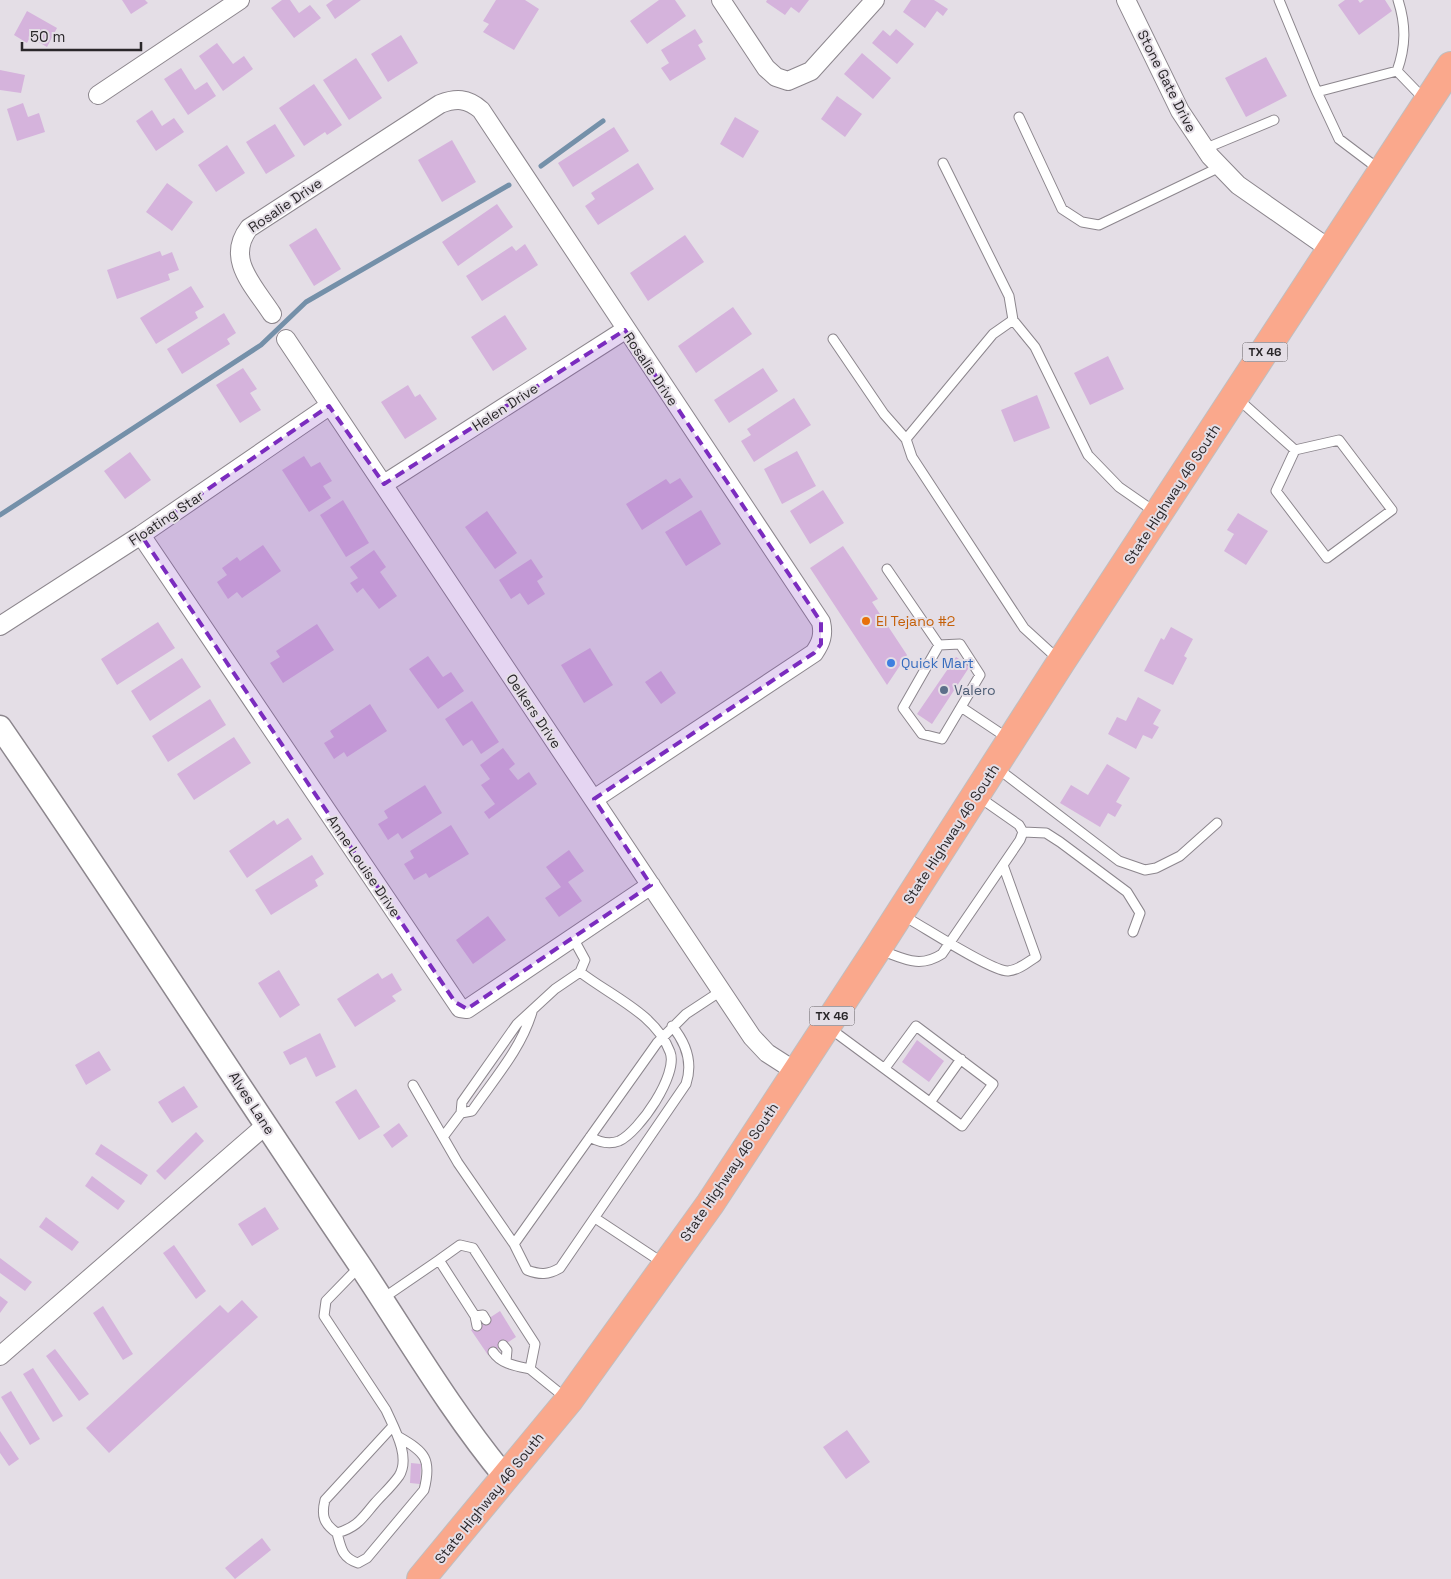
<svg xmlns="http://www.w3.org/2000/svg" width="1451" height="1579" viewBox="0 0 1451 1579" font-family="'Space Grotesk',sans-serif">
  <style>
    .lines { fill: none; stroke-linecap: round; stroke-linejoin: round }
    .stream { stroke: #7490a9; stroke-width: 5 }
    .building { fill: #d5b3dc }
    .service-casing { stroke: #8c868d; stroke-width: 11 }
    .minor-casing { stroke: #8c868d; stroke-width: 20 }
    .tertiary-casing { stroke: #8c868d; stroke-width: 25 }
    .primary-casing { stroke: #bfbebf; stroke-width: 30 }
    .service { stroke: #fff; stroke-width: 9 }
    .minor { stroke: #fff; stroke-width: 18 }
    .tertiary { stroke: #fff; stroke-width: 22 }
    .primary { stroke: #faa88c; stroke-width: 28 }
    .marked { fill: #7b2cbf; fill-opacity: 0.2; stroke: #7b2cbf; stroke-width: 4; stroke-dasharray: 10 6; stroke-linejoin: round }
    .food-dot { fill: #e8710a; stroke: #e4dee6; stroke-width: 2 }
    .shop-dot { fill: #3f7fe0; stroke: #e4dee6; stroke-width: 2 }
    .service-dot { fill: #5c6f8a; stroke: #e4dee6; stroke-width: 2 }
    .labels { text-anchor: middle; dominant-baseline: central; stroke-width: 4; stroke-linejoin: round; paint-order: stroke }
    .shield { fill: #e4dee6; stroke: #625e62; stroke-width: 1 }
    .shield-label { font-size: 12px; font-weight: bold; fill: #2a272a }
    .street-label { font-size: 14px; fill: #2a272a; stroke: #e4dee6 }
    .food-label { font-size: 14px; fill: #c56008; stroke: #e4dee6; text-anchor: start }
    .shop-label { font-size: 14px; fill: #366cbe; stroke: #e4dee6; text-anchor: start }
    .service-label { font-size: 14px; fill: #4e5e75; stroke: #e4dee6; text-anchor: start }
  </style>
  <rect width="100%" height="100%" fill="#e4dee6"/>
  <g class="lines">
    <path class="stream" d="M541,166L603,121
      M0,515L261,345L306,302L509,185"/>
  </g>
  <path class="building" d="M122,0H145L148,3L131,14Z
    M282,0H290L299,13L310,5L321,18L294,38L271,8Z
    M333,0H361L335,19L326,5Z
    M496,0H525L539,9L514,50L483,32L489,24L483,21Z
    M659,0H675L686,16L647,44L630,21Z
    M767,0H809L799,13L791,7L785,15L766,2Z
    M911,0H934L948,9L943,16L937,11L925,28L903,12Z
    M1345,0H1358L1360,3L1364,0H1385L1392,11L1359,35L1338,5Z
    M27,11L57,28L47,47L30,37L27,43L14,35Z
    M695,29L703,42L698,45L706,59L670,81L661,68L669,63L661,50Z
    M896,29L914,44L897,64L872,43L883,30L890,36Z
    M401,35L418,63L388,82L371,54Z
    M217,43L233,64L244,56L253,69L223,91L199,56Z
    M862,53L891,78L873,99L844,74Z
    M1266,57L1287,96L1246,117L1225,78Z
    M356,58L382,98L349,120L323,80Z
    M181,68L195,90L207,82L216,96L188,115L164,79Z
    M0,70L25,75L21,93L0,90Z
    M314,84L342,125L327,135L325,132L304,146L279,108Z
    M837,96L862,114L845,137L821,119Z
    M23,103L28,117L39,113L45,132L17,141L7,109Z
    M152,110L162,126L174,118L184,132L156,151L136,121Z
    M735,117L759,131L743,158L720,144Z
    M275,124L295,156L266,174L246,142Z
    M614,127L629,151L573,187L558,163Z
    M452,140L476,182L442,202L418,160Z
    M227,145L245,173L216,192L198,165Z
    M638,163L654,189L598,225L585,206L595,199L591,193Z
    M167,183L193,202L172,231L146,212Z
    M497,204L513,227L458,266L442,242Z
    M316,228L341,269L314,286L289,245Z
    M685,235L704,262L648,301L630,273Z
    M525,244L538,265L482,301L466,276L512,246L516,251Z
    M160,251L162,256L172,252L179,270L168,274L170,280L117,299L107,270Z
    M191,286L204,307L195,312L198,318L156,344L140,318Z
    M733,307L752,334L696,373L678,346Z
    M224,313L236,333L227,339L230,344L182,374L167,349Z
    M505,315L527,349L493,371L471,337Z
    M1108,356L1124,389L1090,405L1074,373Z
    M243,368L257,389L250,393L261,410L240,423L216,385Z
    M763,368L778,391L729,423L714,400Z
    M408,385L415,397L420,394L437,419L405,439L381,402Z
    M1037,395L1050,428L1014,442L1001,410Z
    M794,398L811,425L754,462L741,441L751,435L747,429Z
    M797,451L816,486L782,504L764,469Z
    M130,452L151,480L125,499L104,471Z
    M304,456L311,467L320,462L332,481L323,486L331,498L309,512L282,470Z
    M680,478L693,497L642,530L626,504L666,479L670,484Z
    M823,490L844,523L810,544L790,511Z
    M343,500L369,543L346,557L320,515Z
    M701,510L721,544L686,566L665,532Z
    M487,511L517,553L495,569L465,527Z
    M1238,513L1268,531L1246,565L1224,551L1234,534L1227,530Z
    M263,545L281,571L242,598L237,592L228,599L217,582L227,575L222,568L237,557L240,561Z
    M843,546L878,599L872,602L907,655L887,685L810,568Z
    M374,550L386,567L380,572L397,596L379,609L363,588L357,593L350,583L358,578L350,567Z
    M531,559L543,577L537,581L545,594L528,605L520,593L511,599L499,580Z
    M158,622L175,648L117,685L101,659Z
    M317,624L334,650L283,683L270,663L280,657L276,651Z
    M1171,627L1193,639L1184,656L1187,658L1173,685L1144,671L1161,638L1164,640Z
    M590,648L613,685L584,703L561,665Z
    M428,656L443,677L451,672L464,691L438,709L409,669Z
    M956,657L970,666L932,724L917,714Z
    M182,658L201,687L150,721L131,691Z
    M661,671L676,693L661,704L645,682Z
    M1138,697L1161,710L1153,724L1159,727L1152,739L1143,735L1136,749L1108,734L1117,717L1126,721Z
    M210,699L226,725L168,762L152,736Z
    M472,701L499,742L481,754L472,740L463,746L445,719Z
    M370,704L387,731L347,757L344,752L334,759L324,743L334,737L330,731Z
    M234,737L251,763L194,800L177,774Z
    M503,748L515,764L509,769L518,780L529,772L537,784L489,819L484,812L495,804L481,785L490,779L480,765Z
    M1107,764L1130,778L1116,802L1122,805L1115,817L1108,813L1100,827L1060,803L1071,785L1088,795Z
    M425,785L442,813L402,839L398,833L388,840L378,824L388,818L384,811Z
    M288,818L302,839L247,878L229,851L274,820L277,825Z
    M451,825L469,854L429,878L426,873L414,880L404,864L414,858L410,851Z
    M569,850L584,871L568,882L582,901L559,917L545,898L561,887L546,867Z
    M312,855L324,874L315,880L318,886L271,915L255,890Z
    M488,916L506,940L473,964L456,940Z
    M279,970L300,1005L280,1018L258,983Z
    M378,973L382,979L392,973L402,990L392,996L396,1001L355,1027L337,999Z
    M320,1033L336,1067L316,1077L306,1057L290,1065L283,1052Z
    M917,1040L944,1061L929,1082L902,1062Z
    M99,1051L111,1070L86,1085L75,1065Z
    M184,1086L198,1107L172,1123L158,1102Z
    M356,1089L380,1127L359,1140L335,1102Z
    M399,1123L408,1136L392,1148L383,1135Z
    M196,1132L204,1141L165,1180L156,1171Z
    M101,1144L148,1175L141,1185L95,1154Z
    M92,1176L125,1201L118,1210L85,1186Z
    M265,1207L279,1229L252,1246L238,1224Z
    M46,1217L79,1242L72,1251L39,1227Z
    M174,1245L206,1291L196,1299L163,1253Z
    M0,1258L32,1282L25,1291L0,1273Z
    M0,1296L8,1302L0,1313Z
    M242,1300L258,1317L109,1453L86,1428L220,1305L228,1313Z
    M103,1306L133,1354L123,1360L93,1313Z
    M500,1311L516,1337L488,1355L471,1330Z
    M55,1349L89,1394L79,1401L46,1356Z
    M33,1368L63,1416L53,1422L23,1374Z
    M11,1391L40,1439L30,1445L1,1397Z
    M847,1430L870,1462L846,1479L823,1447Z
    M0,1431L19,1459L9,1466L0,1453Z
    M411,1463L421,1464L420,1484L410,1483Z
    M262,1538L271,1550L235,1579L225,1568Z"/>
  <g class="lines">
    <defs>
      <path id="service" d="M1279,0L1317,92L1339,139L1380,170
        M1398,0C1406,25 1406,46 1397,71L1426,101
        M1317,92L1397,71
        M1019,117L1062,209L1082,222L1099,225L1220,167
        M1204,149L1274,120
        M943,163L1009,296L1013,320
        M833,339L884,414L906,439
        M1237,398L1295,450L1276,491L1327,558L1392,510L1339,440L1295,450
        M887,569L939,645L960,644L980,675L961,707L1009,739
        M939,645L903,708L922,734L942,739L961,707
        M1059,660L1024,628L912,457L906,439L993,334L1013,320L1035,347L1088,455L1119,487L1155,512
        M997,768L1119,861L1145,870L1156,868L1180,856L1217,823
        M1023,832L1046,833L1060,842L1127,892L1140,913L1133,932
        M902,915C921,925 992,972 1008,971C1019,970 1028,962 1036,957L1003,865
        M880,950C903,958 919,969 942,954L1020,840L1023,832L1019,825L979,797
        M580,972C611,996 656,1014 670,1052C679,1074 639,1132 619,1141C609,1145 599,1142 590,1137
        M672,1026C686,1043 693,1063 686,1084L560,1268C548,1275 540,1275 527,1270L514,1244L657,1043L686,1014L721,991
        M828,1027L962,1126L993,1084L916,1026L885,1068
        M413,1085L458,1163L514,1244
        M931,1101L961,1059
        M461,1113L472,1111C494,1079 521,1049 532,1012
        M443,1137L461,1113L462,1102L517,1024L555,989L580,972L585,960L573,938
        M595,1218L663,1263
        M360,1266L326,1301L324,1316L386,1410C394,1428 411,1457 399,1476C392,1486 383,1494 375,1503C362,1518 358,1527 337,1533C324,1524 321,1516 325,1500L393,1426
        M382,1299L439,1260
        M475,1316L483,1315L486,1320
        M477,1326L475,1316L439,1260L460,1245L473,1248L535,1344L530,1369C516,1366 501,1364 493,1352
        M503,1345L507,1350L506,1361
        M530,1369L567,1399
        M337,1533C341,1548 342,1558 358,1563L367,1558L424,1490C432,1459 425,1452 399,1437"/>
      <path id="minor" d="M721,0L766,68L776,77L788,81L811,71L875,0
        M1126,0L1180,111L1210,156L1238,185L1331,250
        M98,95L240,0
        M272,314C254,286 225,259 249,228L440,104C456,98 467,98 481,110L821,622C824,635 821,643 814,653L594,799
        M286,339L752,1037L767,1053L795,1071
        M384,484L625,330
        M141,535L460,1008L467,1009L651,885
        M0,626L141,535L329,406
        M0,1356L266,1125"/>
      <path id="tertiary" d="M0,727C122,904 238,1086 359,1264C407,1336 451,1412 506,1478"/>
      <path id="primary" d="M421,1579L569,1400L710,1204L877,949L1061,662L1451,66"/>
    </defs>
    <use href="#service" class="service-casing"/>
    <use href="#minor" class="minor-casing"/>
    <use href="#tertiary" class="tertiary-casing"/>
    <use href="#primary" class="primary-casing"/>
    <use href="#service" class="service"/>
    <use href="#minor" class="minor"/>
    <use href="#tertiary" class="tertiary"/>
    <use href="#primary" class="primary"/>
  </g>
  <path class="marked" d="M625,330L821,622V644L814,653L594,799L651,885L467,1009L455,1002L141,535L329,406L384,484Z"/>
  <circle class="food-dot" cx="866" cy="621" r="5"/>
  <circle class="shop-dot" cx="891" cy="663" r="5"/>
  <circle class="service-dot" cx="944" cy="690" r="5"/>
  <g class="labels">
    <g class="shield">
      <rect x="1242.5" y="342.5" width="45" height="19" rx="4"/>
      <rect x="809.5" y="1006.5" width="45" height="19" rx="4"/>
    </g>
    <g class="shield-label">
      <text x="1265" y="352">TX 46</text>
      <text x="832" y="1016">TX 46</text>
    </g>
    <g class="street-label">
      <text transform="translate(1167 81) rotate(63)">Stone Gate Drive</text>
      <text transform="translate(285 205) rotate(-34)">Rosalie Drive</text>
      <text transform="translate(651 369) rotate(56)">Rosalie Drive</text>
      <text transform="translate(505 407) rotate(-33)">Helen Drive</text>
      <text transform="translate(1172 494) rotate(-57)">State Highway 46 South</text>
      <text transform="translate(166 518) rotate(-34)">Floating Star</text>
      <text transform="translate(534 711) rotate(56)">Oelkers Drive</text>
      <text transform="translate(951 834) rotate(-57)">State Highway 46 South</text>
      <text transform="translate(364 866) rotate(56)">Anne Louise Drive</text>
      <text transform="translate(252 1103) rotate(57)">Alves Lane</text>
      <text transform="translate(729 1172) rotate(-56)">State Highway 46 South</text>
      <text transform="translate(489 1498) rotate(-51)">State Highway 46 South</text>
    </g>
    <g class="food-label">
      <text x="876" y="621">El Tejano #2</text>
    </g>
    <g class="shop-label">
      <text x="901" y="663">Quick Mart</text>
    </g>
    <g class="service-label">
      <text x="954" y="690">Valero</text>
    </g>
  </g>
  <path d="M22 42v8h119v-8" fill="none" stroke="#2a272a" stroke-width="2.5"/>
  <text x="30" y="42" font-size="15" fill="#2a272a" stroke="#e4dee6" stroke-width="4" paint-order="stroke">50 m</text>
</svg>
